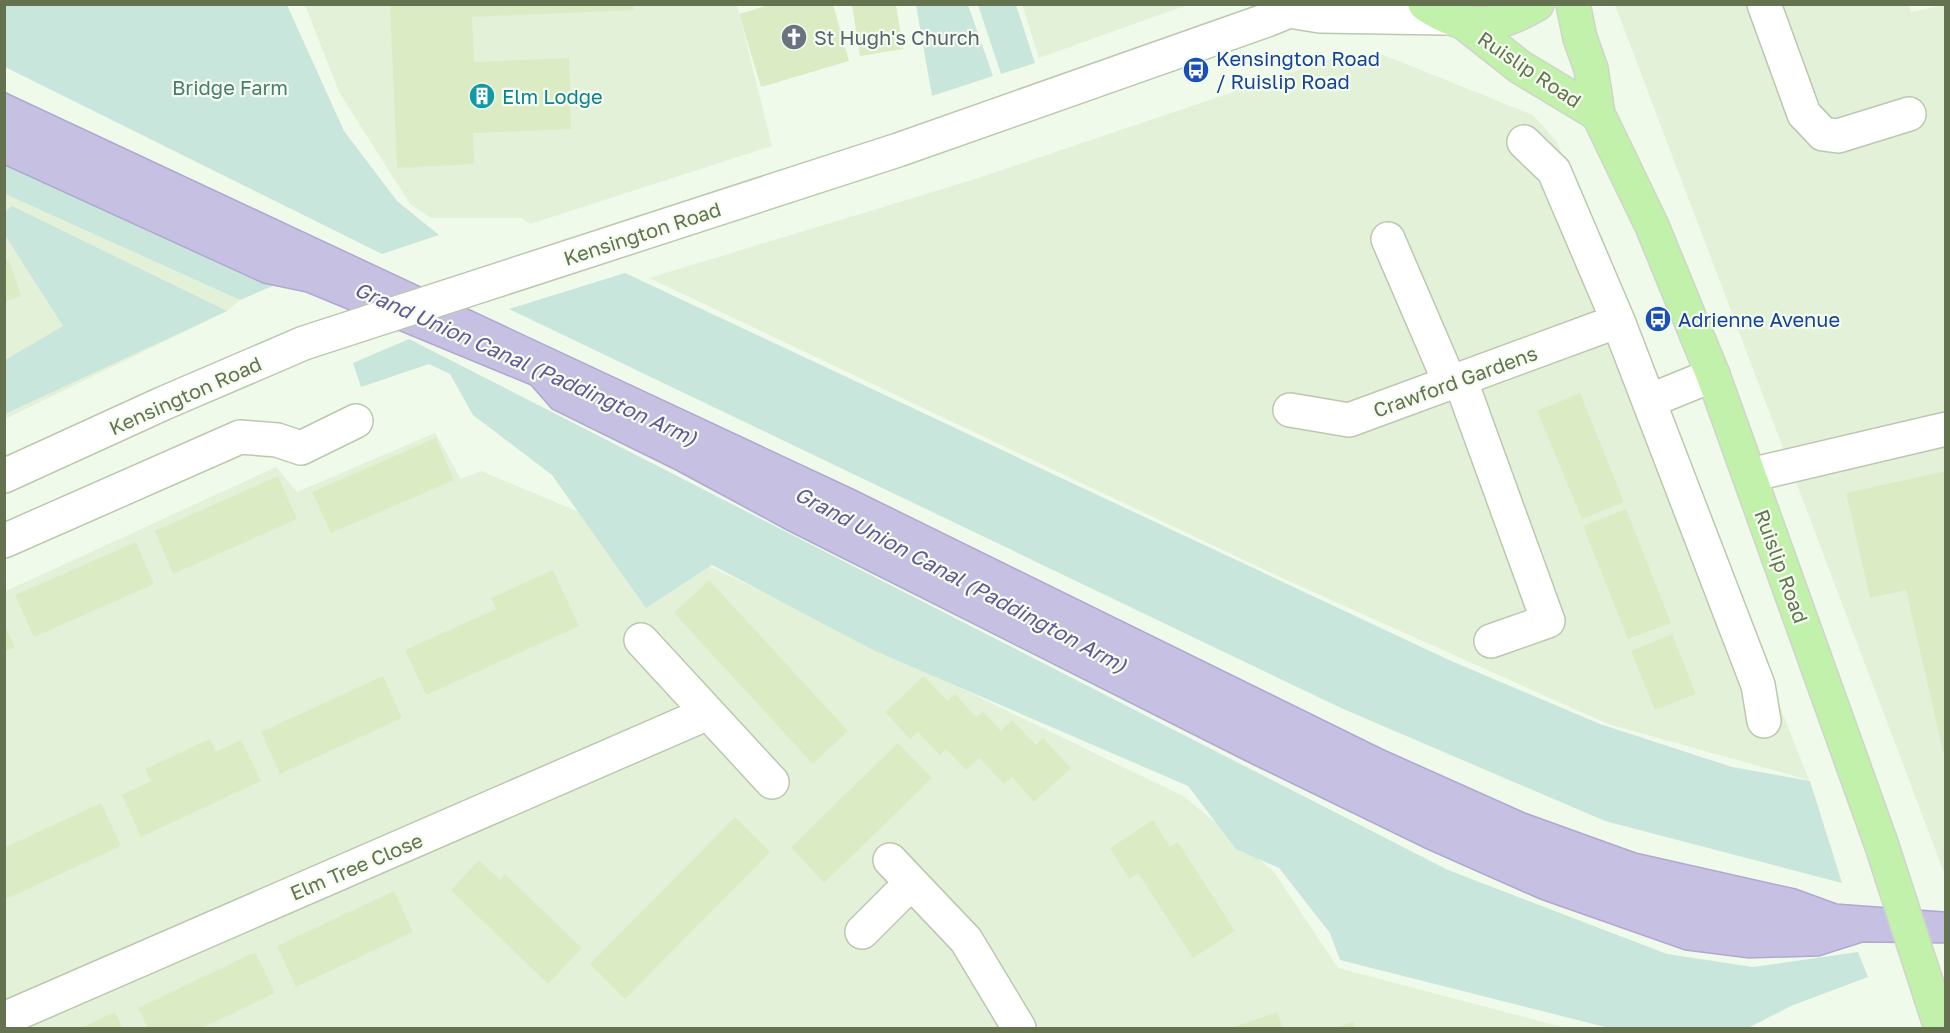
<svg xmlns="http://www.w3.org/2000/svg" width="1950" height="1033" viewBox="0 0 1950 1033" font-family="'Golos Text',sans-serif">
  <style>
    .residential { fill: #e3f1d9 }
    .green { fill: #c9e6dc }
    .water { fill: #c6c0e2; stroke: #b0a8d2; stroke-width: 1.5 }
    .building { fill: #dbecc4 }
    .lines { fill: none; stroke-linecap: round; stroke-linejoin: round }
    .minor-casing { stroke: #bcc8ae; stroke-width: 36 }
    .major-casing { stroke: #d0d5ca; stroke-width: 36 }
    .minor { stroke: #fff; stroke-width: 33 }
    .major { stroke: #c1f1aa; stroke-width: 33 }
    .labels { text-anchor: middle; dominant-baseline: central; stroke-width: 4.5; stroke-linejoin: round; paint-order: stroke }
    .worship-label { font-size: 20px; fill: #5b616d; stroke: #f4fdf0; text-anchor: start }
    .transit-label { font-size: 20px; fill: #164399; stroke: #f4fdf0; text-anchor: start }
    .street-label { font-size: 20px; fill: #647250; stroke: #f4fdf0 }
    .park-label { font-size: 20px; fill: #4c7b70; stroke: #f4fdf0 }
    .culture-label { font-size: 20px; fill: #0d838f; stroke: #f4fdf0; text-anchor: start }
    .water-label { font-size: 21px; font-style: italic; fill: #645796; stroke: #f4fdf0 }
  </style>
  <rect width="100%" height="100%" fill="#effaea"/>
  <path class="residential" d="M1022,4H1187V5L1039,58Z
    M1908,4L1911,12L1945,5V875L1615,5Z
    M305,5H737L772,146L530,224L522,218H431L410,204L339,92Z
    M1381,54L1533,115L1557,142L1809,780L1608,724L1282,578L649,278L972,180L1343,55Z
    M5,194L240,300L227,311L5,419Z
    M435,433L461,479L481,471L713,568L1185,797L1274,872L1338,968L1566,1028H5L4,592L276,467L297,492Z"/>
  <path class="green" d="M4,5H287L344,131L397,201L439,235L382,254L5,67Z
    M916,5H968L993,76L932,96Z
    M978,5H1016L1035,63L1001,74Z
    M5,165L263,283L275,285L240,300L5,194Z
    M12,206L227,311L5,414V360L63,326L5,235V212Z
    M625,273L1449,660L1600,724L1732,767L1810,781L1842,883L1605,821L1341,708L509,309Z
    M409,339L1448,870L1667,954L1753,967L1858,952L1868,977L1791,1006L1748,1028H1609L1340,960L1330,933L1279,868L1236,849L1188,786L873,650L712,565L646,608L552,475L473,415L450,374L429,364L361,387L353,363Z"/>
  <path class="water" d="M4,92L855,490L1382,749L1525,813L1636,853L1796,889L1837,904L1945,912V943L1863,942L1819,956L1749,958L1685,950L1540,899L1427,849L1248,762L787,530L676,470L552,409L531,385L306,292L263,283L5,165Z"/>
  <path class="building" d="M390,4H633L634,10L472,17L474,62L569,58L571,129L473,133L474,164L397,168Z
    M772,4H833L849,61L761,87L739,14Z
    M852,5H896L903,49L860,56Z
    M9,260L21,296L4,302V261Z
    M1580,393L1624,502L1582,519L1537,411Z
    M436,438L454,480L331,533L312,492Z
    M1946,471V760H1945L1906,590L1870,598L1846,493Z
    M278,476L297,519L173,574L155,531Z
    M1626,509L1671,623L1628,639L1583,526Z
    M136,542L154,584L34,637L15,595Z
    M553,570L579,626L426,695L405,650L496,609L491,598Z
    M709,580L848,731L813,764L674,613Z
    M4,624L15,647L4,652Z
    M1672,634L1696,694L1655,710L1631,651Z
    M383,676L402,718L280,774L261,732Z
    M924,676L947,701L955,694L976,717L983,711L1001,731L1012,720L1036,745L1043,738L1071,768L1034,802L1012,777L1004,784L979,758L966,770L946,749L940,755L918,732L910,739L885,712Z
    M210,739L216,752L241,740L261,781L141,837L122,795L151,781L145,769Z
    M898,743L932,778L824,883L791,847Z
    M101,803L121,846L4,900V848Z
    M735,817L770,852L625,999L590,964Z
    M1153,820L1170,847L1178,842L1235,931L1193,958L1138,873L1129,879L1110,848Z
    M479,860L500,880L505,874L582,948L548,984L451,890Z
    M394,891L413,932L296,987L277,946Z
    M255,952L275,993L202,1028H148L138,1008Z
    M115,1012L123,1028H80Z
    M1277,1012L1283,1028H1231Z
    M1353,1022L1355,1028H1335Z"/>
  <g class="lines">
    <defs>
      <path id="minor" d="M1764,4L1804,114L1823,134L1838,136L1909,114
        M1289,11L1320,16L1446,18
        M1524,142L1554,171L1618,321L1758,685L1764,721
        M1388,239L1450,383
        M1460,379L1548,621L1491,641
        M1649,401L1713,375
        M1290,410L1349,420L1618,321
        M1750,475L1946,429
        M4,476L164,403L304,343L898,150L1267,20L1289,11L1295,4
        M4,541L240,437L277,440L301,448L356,421
        M641,640L772,782
        M890,860L966,940L1019,1028
        M862,932L911,883
        M4,1019L708,713"/>
      <path id="major" d="M1425,4C1465,32 1497,28 1537,4
        M1573,4L1580,38L1591,69L1598,114L1652,226L1713,375L1881,843L1941,1028
        M1463,22L1520,67L1598,114"/>
    </defs>
    <use href="#minor" class="minor-casing"/>
    <use href="#major" class="major-casing"/>
    <use href="#minor" class="minor"/>
    <use href="#major" class="major"/>
  </g>
  <defs>
    <symbol id="church-disc" viewBox="-11 -11 22 22"><circle r="9.5" fill="#6b7280" stroke="#f4fdf0"/><path d="M-1.2-6h2.4v3.5h3.3v2.4h-3.3V6h-2.4V-.1h-3.3v-2.4h3.3Z" fill="#fff"/></symbol>
    <symbol id="bus-disc" viewBox="-11 -11 22 22"><circle r="9.5" fill="#1a4fb4" stroke="#f4fdf0"/><path d="M-5-6H5V4H4V6H2V4H-2V6H-4V4H-5ZM-3.5-4V0h7V-4ZM-3.5 1.2v1.5H-2V1.2ZM2 1.2v1.5H3.5V1.2Z" fill="#fff"/></symbol>
    <symbol id="building-disc" viewBox="-11 -11 22 22"><circle r="9.5" fill="#0f9aa8" stroke="#f4fdf0"/><path d="M-4-6H4V6H1V3H-1V6H-4ZM-2.5-4.3h1.7v1.8h-1.7ZM.8-4.3h1.7v1.8H.8ZM-2.5-1h1.7V.8h-1.7ZM.8-1h1.7V.8H.8Z" fill="#fff"/></symbol>
  </defs>
  <g fill-rule="evenodd">
    <use href="#church-disc" x="779" y="22" width="30" height="30"/>
    <use href="#bus-disc" x="1181" y="55" width="30" height="30"/>
    <use href="#building-disc" x="467" y="81" width="30" height="30"/>
    <use href="#bus-disc" x="1643" y="304" width="30" height="30"/>
  </g>
  <g class="labels">
    <g class="worship-label">
      <text x="814" y="37">St Hugh's Church</text>
    </g>
    <g class="transit-label">
      <text x="1216" y="58">Kensington Road<tspan x="1216" dy="23">/ Ruislip Road</tspan></text>
      <text x="1678" y="319">Adrienne Avenue</text>
    </g>
    <g class="street-label">
      <text transform="translate(1530 69) rotate(34)">Ruislip Road</text>
      <text transform="translate(642 233) rotate(-18)">Kensington Road</text>
      <text transform="translate(1455 381) rotate(-20)">Crawford Gardens</text>
      <text transform="translate(185 395) rotate(-24)">Kensington Road</text>
      <text transform="translate(1782 566) rotate(70)">Ruislip Road</text>
      <text transform="translate(356 866) rotate(-23)">Elm Tree Close</text>
    </g>
    <g class="park-label">
      <text x="230" y="87">Bridge Farm</text>
    </g>
    <g class="culture-label">
      <text x="502" y="96">Elm Lodge</text>
    </g>
    <g class="water-label">
      <text transform="translate(526 363) rotate(24)">Grand Union Canal (Paddington Arm)</text>
      <text transform="translate(961 579) rotate(28)">Grand Union Canal (Paddington Arm)</text>
    </g>
  </g>
  <rect width="1950" height="1033" fill="none" stroke="#647250" stroke-width="12"/>
</svg>
